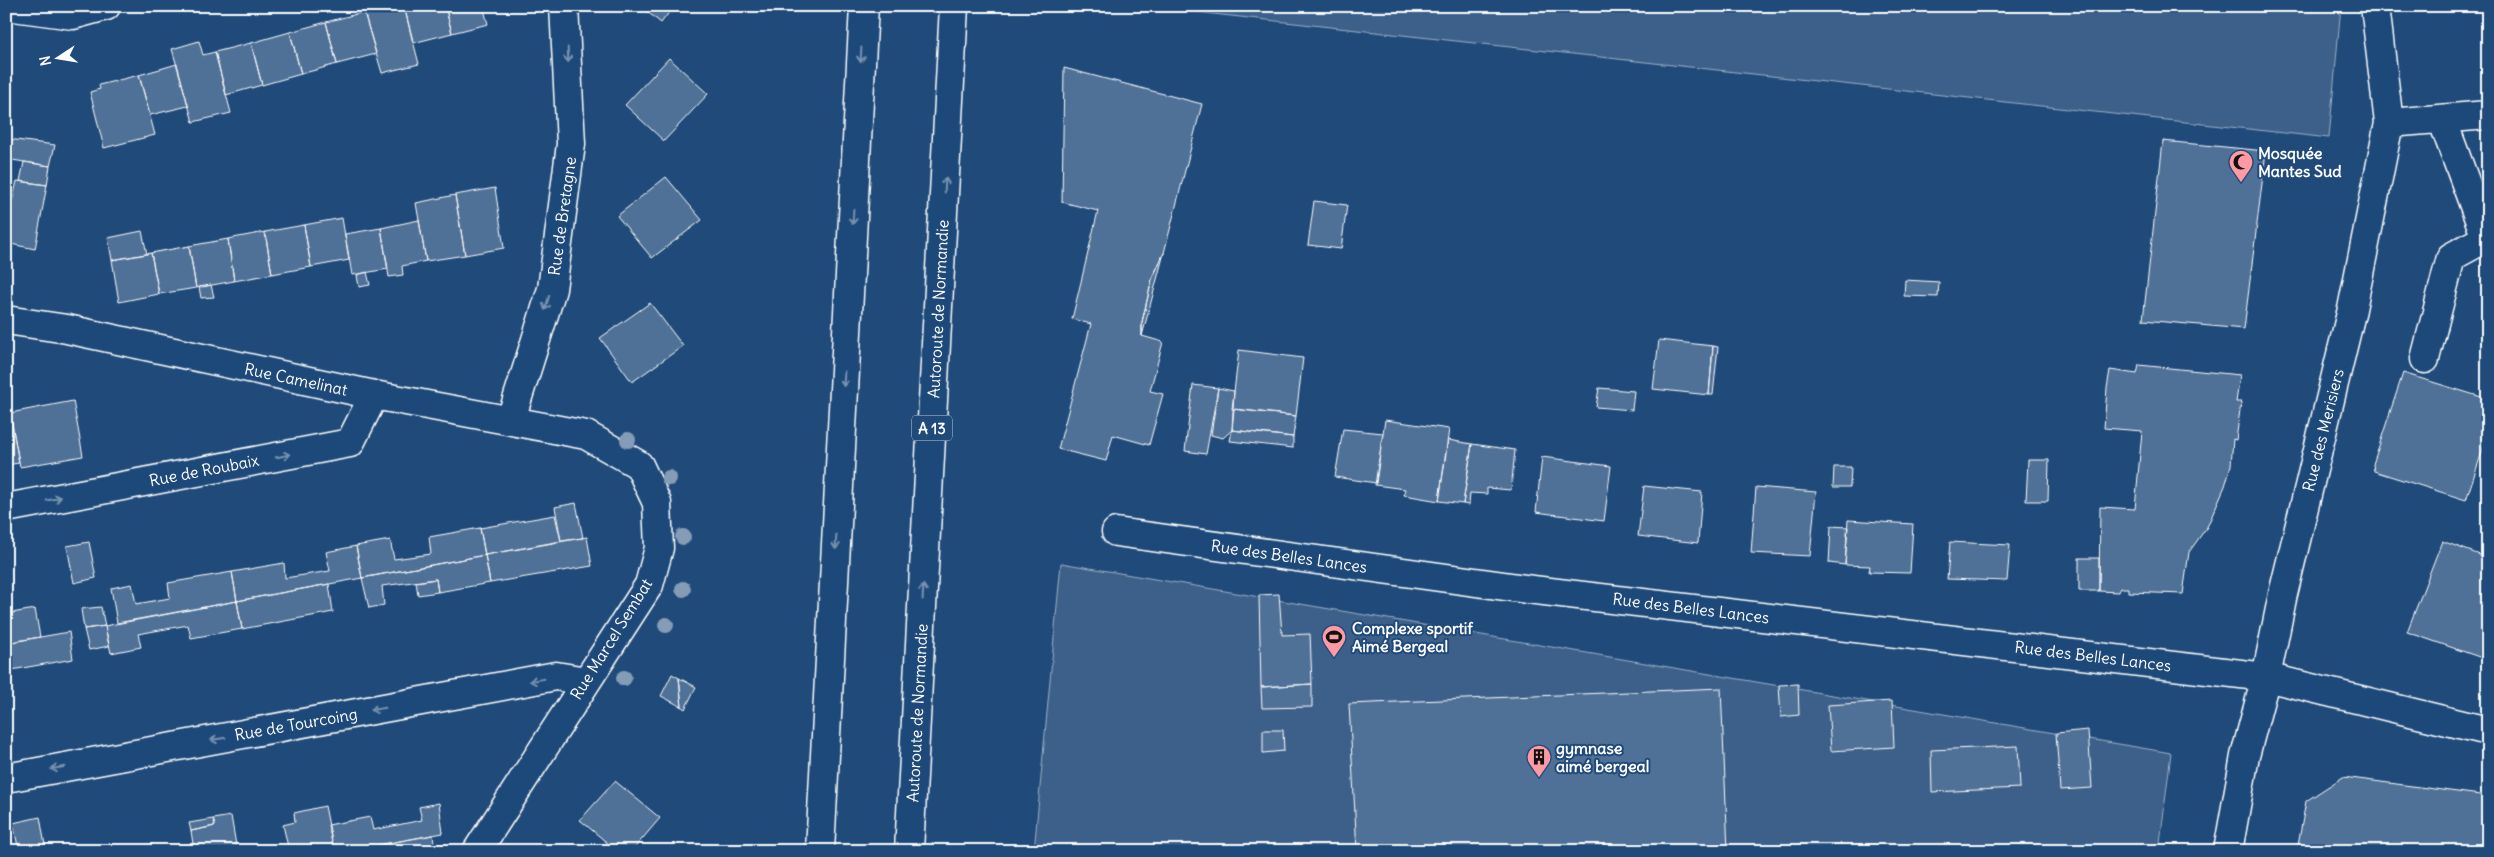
<svg xmlns="http://www.w3.org/2000/svg" width="2494" height="857" viewBox="0 0 2494 857" font-family="Delius,sans-serif">
  <style>
    .green { fill: #3c618b; stroke: #9eb0c5 }
    .building { fill: #507197; stroke: #fff }
    .lines { fill: none; stroke-linecap: round; stroke-linejoin: round }
    .minor-casing { stroke: #fff; stroke-width: 31 }
    .highway-casing { stroke: #fff; stroke-width: 31 }
    .minor { stroke: #1f4a7a; stroke-width: 28 }
    .highway { stroke: #1f4a7a; stroke-width: 28 }
    .tree { fill: #859cb6 }
    .oneway { stroke: #7992af }
    .labels { text-anchor: middle; dominant-baseline: central; stroke-width: 4; stroke-linejoin: round; paint-order: stroke }
    .shield { fill: #1f4a7a; stroke: #bcc9d7; stroke-width: 1 }
    .shield-label { font-size: 15px; font-weight: bold; fill: #fff }
    .poi-label { font-size: 16px; font-weight: bold; fill: #fff; stroke: #1f4a7a; text-anchor: start }
    .street-label { font-size: 16px; fill: #fff; stroke: #1f4a7a }
  </style>
  <rect width="100%" height="100%" fill="#1f4a7a"/>
  <filter id="ink" filterUnits="userSpaceOnUse"><feTurbulence type="fractalNoise" baseFrequency=".02" numOctaves="2"/><feDisplacementMap in="SourceGraphic" scale="10" xChannelSelector="R" yChannelSelector="G"/><feConvolveMatrix kernelMatrix="1 2 1 2 8 2 1 2 1" color-interpolation-filters="sRGB"/></filter>
  <g filter="url(#ink)">
    <path class="green" d="M1141,6H2341L2329,138Z
      M1061,563L2171,753L2159,851H1034Z"/>
    <path class="building" d="M386,6H404L419,64L382,73L364,12Z
      M404,6H445L452,33L413,43Z
      M445,6H483L488,24L452,33Z
      M640,6H674L661,23Z
      M364,12L376,54L337,64L326,22Z
      M326,22L337,64L301,74L290,32Z
      M290,32L301,74L262,85L251,43Z
      M199,41L203,55L215,52L231,113L193,122L172,49Z
      M251,43L262,85L226,95L215,52Z
      M669,58L708,94L664,141L625,105Z
      M177,64L188,106L150,115L139,75Z
      M1064,68L1202,104L1164,253L1152,279L1142,322V336L1163,342L1150,391L1163,394L1149,445L1113,435L1106,461L1058,449L1091,324L1072,319L1098,211L1062,202Z
      M139,75L155,135L104,148L90,92L100,89L99,85Z
      M8,139L55,145L50,166L6,159Z
      M2163,141L2266,151L2244,329L2143,320Z
      M24,162L50,166L47,185L20,181Z
      M666,177L702,220L652,258L617,216Z
      M17,181L47,185L35,249L6,243V210H10Z
      M495,188L504,248L465,255L455,195Z
      M455,195L465,255L426,261L416,203Z
      M1314,201L1347,205L1341,249L1308,245Z
      M342,218L349,260L311,267L304,225Z
      M419,220L426,261L402,266L403,275L389,277L381,228Z
      M304,225L311,267L272,274L265,232Z
      M381,228L388,269L352,275L345,234Z
      M142,231L147,254L112,260L108,238Z
      M265,232L272,274L234,281L228,239Z
      M228,239L234,281L196,288L189,246Z
      M189,246L196,288L159,294L151,253Z
      M151,253L159,294L119,302L112,260Z
      M1164,253L1142,336V322L1152,279Z
      M367,272L370,285L359,287L357,275Z
      M1905,280L1939,282L1938,297L1904,296Z
      M211,285L214,297L201,298L199,287Z
      M650,303L683,346L632,382L600,338Z
      M1659,340L1713,346L1709,395L1653,389Z
      M1713,346L1718,347L1713,395H1709Z
      M1239,350L1303,358L1296,416L1232,409Z
      M2139,365L2240,375L2236,402H2241L2236,440L2233,439L2231,465L2225,486L2207,527L2189,552L2183,594L2128,592V588H2120L2118,592L2099,591L2100,507L2135,509L2142,431L2104,428L2107,388L2110,370L2137,374Z
      M2403,373L2488,399V434L2466,500L2374,471L2373,464Z
      M1193,385L1218,388L1206,454L1185,451Z
      M1218,388L1234,391L1232,430L1223,438L1211,435Z
      M1599,388L1634,391L1632,410L1596,407Z
      M73,401L83,456L20,467L10,413Z
      M9,408L19,463L6,465V409Z
      M1234,409L1296,416L1293,437L1232,430Z
      M1385,420L1449,429L1439,501L1404,495L1405,489L1375,485Z
      M1343,429L1383,433L1376,483L1335,477Z
      M1232,430L1293,437V448L1230,441Z
      M1448,440L1472,444L1463,504L1439,501Z
      M1472,444L1515,450L1511,490L1487,488V494L1470,493L1469,505L1463,504Z
      M1542,457L1611,466L1604,521L1536,512Z
      M2028,460H2049L2048,501H2026Z
      M1834,467H1851L1850,487H1833Z
      M1644,486L1702,492L1698,543L1638,536Z
      M1756,487L1816,492L1810,556L1751,553Z
      M576,503L583,538L561,541L555,507Z
      M555,515L561,541L485,555L480,528Z
      M1848,520L1913,524L1910,573L1869,572L1870,566L1845,565Z
      M1831,526L1848,527L1845,565L1829,563Z
      M480,528L485,555L362,578L356,546L390,540L394,559L431,554L429,537Z
      M587,537L592,566L490,583L485,555Z
      M2442,541L2488,558V660L2407,632Z
      M89,542L96,578L74,583L67,546Z
      M1950,542L2010,545L2007,581L1947,579Z
      M356,546L362,578L237,601L232,572L284,563L285,578L330,571L326,552Z
      M485,555L490,583L438,592L436,579L382,586L384,605L369,608L362,578Z
      M2079,558H2099V591H2079Z
      M232,572L237,601L117,623L111,588L132,584L136,604L170,598L168,583Z
      M436,579L438,592L418,595L416,582Z
      M329,584L333,612L242,629L237,601Z
      M1279,594L1282,635L1310,634L1312,684L1261,687L1259,595Z
      M237,601L242,629L191,638L188,625L138,634L141,647L111,653L105,626Z
      M101,607L105,626L84,629L81,609Z
      M35,609L40,637L6,643V614Z
      M105,626L109,646L89,650L84,629Z
      M69,632L73,659L6,671V643Z
      M672,674L679,678L682,707L661,696Z
      M679,678L696,687L685,709L682,707Z
      M1312,684V707L1262,708L1261,687Z
      M1798,684L1799,715L1781,717L1779,685Z
      M1721,688L1728,851H1357L1349,704Z
      M1892,701L1894,747L1831,751L1828,705Z
      M1263,730H1283L1284,751L1263,753Z
      M2088,730L2092,788L2060,790L2056,733Z
      M2018,746L2020,788L1932,792L1931,750Z
      M2343,777L2488,796V851H2297L2306,801Z
      M615,781L660,818L632,851H617L580,820Z
      M439,803L443,833L346,851H334L328,825L370,817L373,830L422,820L419,807Z
      M325,806L334,851H289L283,825L295,822L294,813Z
      M231,816L237,851H190L194,850L191,831L215,826L213,819Z
      M40,817L46,851H19L13,823Z
      M213,819L215,826L191,831L189,823Z
      M433,835L435,851H346Z"/>
    <g class="lines">
      <defs>
        <path id="minor" d="M6,6L73,15L106,6
          M2389,123L2488,115
          M6,320L67,329L374,395L586,435L639,465L657,503L659,548L649,585L477,851
          M2425,359L2451,257L2486,238L2442,119
          M511,419L552,289L571,144L564,6
          M6,508L350,443L374,395
          M1116,532L1526,589L2266,677L2488,731
          M6,778L556,676L586,681
          M2228,851L2245,756L2266,677L2283,594L2352,309L2389,123L2375,6"/>
        <path id="highway" d="M820,851L864,6
          M909,851L954,6"/>
      </defs>
      <use href="#minor" class="minor-casing"/>
      <use href="#highway" class="highway-casing"/>
      <use href="#minor" class="minor"/>
      <use href="#highway" class="highway"/>
    </g>
    <g class="tree">
      <circle cx="628" cy="440" r="8"/>
      <circle cx="669" cy="478" r="8"/>
      <circle cx="683" cy="537" r="8"/>
      <circle cx="683" cy="589" r="8"/>
      <circle cx="666" cy="625" r="8"/>
      <circle cx="624" cy="678" r="8"/>
    </g>
    <defs><path id="oneway-shaft" d="M-6 0H5M1.5-3L5.5 0L1.5 3" fill="none" stroke-width="1.6" stroke-linecap="round" stroke-linejoin="round" transform="scale(1.25)"/></defs>
    <g class="oneway">
      <use href="#oneway-shaft" transform="translate(568 55) rotate(88)"/>
      <use href="#oneway-shaft" transform="translate(861 55) rotate(93)"/>
      <use href="#oneway-shaft" transform="translate(945 185) rotate(-87)"/>
      <use href="#oneway-shaft" transform="translate(853 217) rotate(93)"/>
      <use href="#oneway-shaft" transform="translate(547 303) rotate(107)"/>
      <use href="#oneway-shaft" transform="translate(844 379) rotate(93)"/>
      <use href="#oneway-shaft" transform="translate(283 456) rotate(-11)"/>
      <use href="#oneway-shaft" transform="translate(54 499) rotate(-11)"/>
      <use href="#oneway-shaft" transform="translate(836 542) rotate(93)"/>
      <use href="#oneway-shaft" transform="translate(923 592) rotate(-87)"/>
      <use href="#oneway-shaft" transform="translate(537 680) rotate(170)"/>
      <use href="#oneway-shaft" transform="translate(378 709) rotate(170)"/>
      <use href="#oneway-shaft" transform="translate(218 739) rotate(170)"/>
      <use href="#oneway-shaft" transform="translate(58 768) rotate(170)"/>
    </g>
  </g>
  <defs>
    <symbol id="mosque-pin" viewBox="-11 -11 22 30"><path d="M0 17L-7.5 6A9.5 9.5 0 1 1 7.5 6Z" fill="#ff9aa2" stroke="#1f4a7a"/><path d="M3.5-4.9A6 6 0 1 0 3.5 4.9A5 5 0 1 1 3.5-4.9Z" fill="#111"/></symbol>
    <symbol id="stadium-pin" viewBox="-11 -11 22 30"><path d="M0 17L-7.5 6A9.5 9.5 0 1 1 7.5 6Z" fill="#ff9aa2" stroke="#1f4a7a"/><path d="M0-5a6.5 5 0 1 0 0 10a6.5 5 0 1 0 0-10ZM-3.5-1.8h7v3.6h-7Z" fill="#111"/></symbol>
    <symbol id="building-pin" viewBox="-11 -11 22 30"><path d="M0 17L-7.5 6A9.5 9.5 0 1 1 7.5 6Z" fill="#ff9aa2" stroke="#1f4a7a"/><path d="M-4-6H4V6H1V3H-1V6H-4ZM-2.5-4.3h1.7v1.8h-1.7ZM.8-4.3h1.7v1.8H.8ZM-2.5-1h1.7V.8h-1.7ZM.8-1h1.7V.8H.8Z" fill="#111"/></symbol>
  </defs>
  <g fill-rule="evenodd">
    <use href="#mosque-pin" x="2227" y="148" width="28" height="38"/>
    <use href="#stadium-pin" x="1320" y="623" width="28" height="38"/>
    <use href="#building-pin" x="1525" y="743" width="28" height="38"/>
  </g>
  <g class="labels">
    <rect class="shield" x="912" y="415.5" width="40" height="25" rx="4"/>
    <g class="shield-label">
      <text x="932" y="428">A 13</text>
    </g>
    <g class="poi-label">
      <text x="2258" y="153">Mosquée<tspan x="2258" dy="18">Mantes Sud</tspan></text>
      <text x="1352" y="628">Complexe sportif<tspan x="1352" dy="18">Aimé Bergeal</tspan></text>
      <text x="1556" y="748">gymnase<tspan x="1556" dy="18">aimé bergeal</tspan></text>
    </g>
    <g class="street-label">
      <text transform="translate(562 216) rotate(-82)">Rue de Bretagne</text>
      <text transform="translate(938 309) rotate(-87)">Autoroute de Normandie</text>
      <text transform="translate(296 379) rotate(12)">Rue Camelinat</text>
      <text transform="translate(2323 430) rotate(-76)">Rue des Merisiers</text>
      <text transform="translate(204 470) rotate(-11)">Rue de Roubaix</text>
      <text transform="translate(1289 556) rotate(8)">Rue des Belles Lances</text>
      <text transform="translate(1691 608) rotate(7)">Rue des Belles Lances</text>
      <text transform="translate(611 639) rotate(-58)">Rue Marcel Sembat</text>
      <text transform="translate(2093 656) rotate(7)">Rue des Belles Lances</text>
      <text transform="translate(917 713) rotate(-87)">Autoroute de Normandie</text>
      <text transform="translate(296 724) rotate(-10)">Rue de Tourcoing</text>
    </g>
  </g>
  <rect width="2494" height="857" fill="none" stroke="#1f4a7a" stroke-width="25"/>
  <rect x="12" y="12" width="2469" height="832" fill="none" stroke="#fff" stroke-width="2" filter="url(#ink)"/>
  <g transform="translate(58 58) rotate(258)" stroke="#1f4a7a" stroke-width="4" paint-order="stroke">
  <path d="M0-4L9 19L0 12L-9 19Z" fill="#ffffff"/>
  <text y="-8" font-size="14" font-weight="bold" text-anchor="middle" fill="#ffffff">N</text>
  </g>
</svg>
